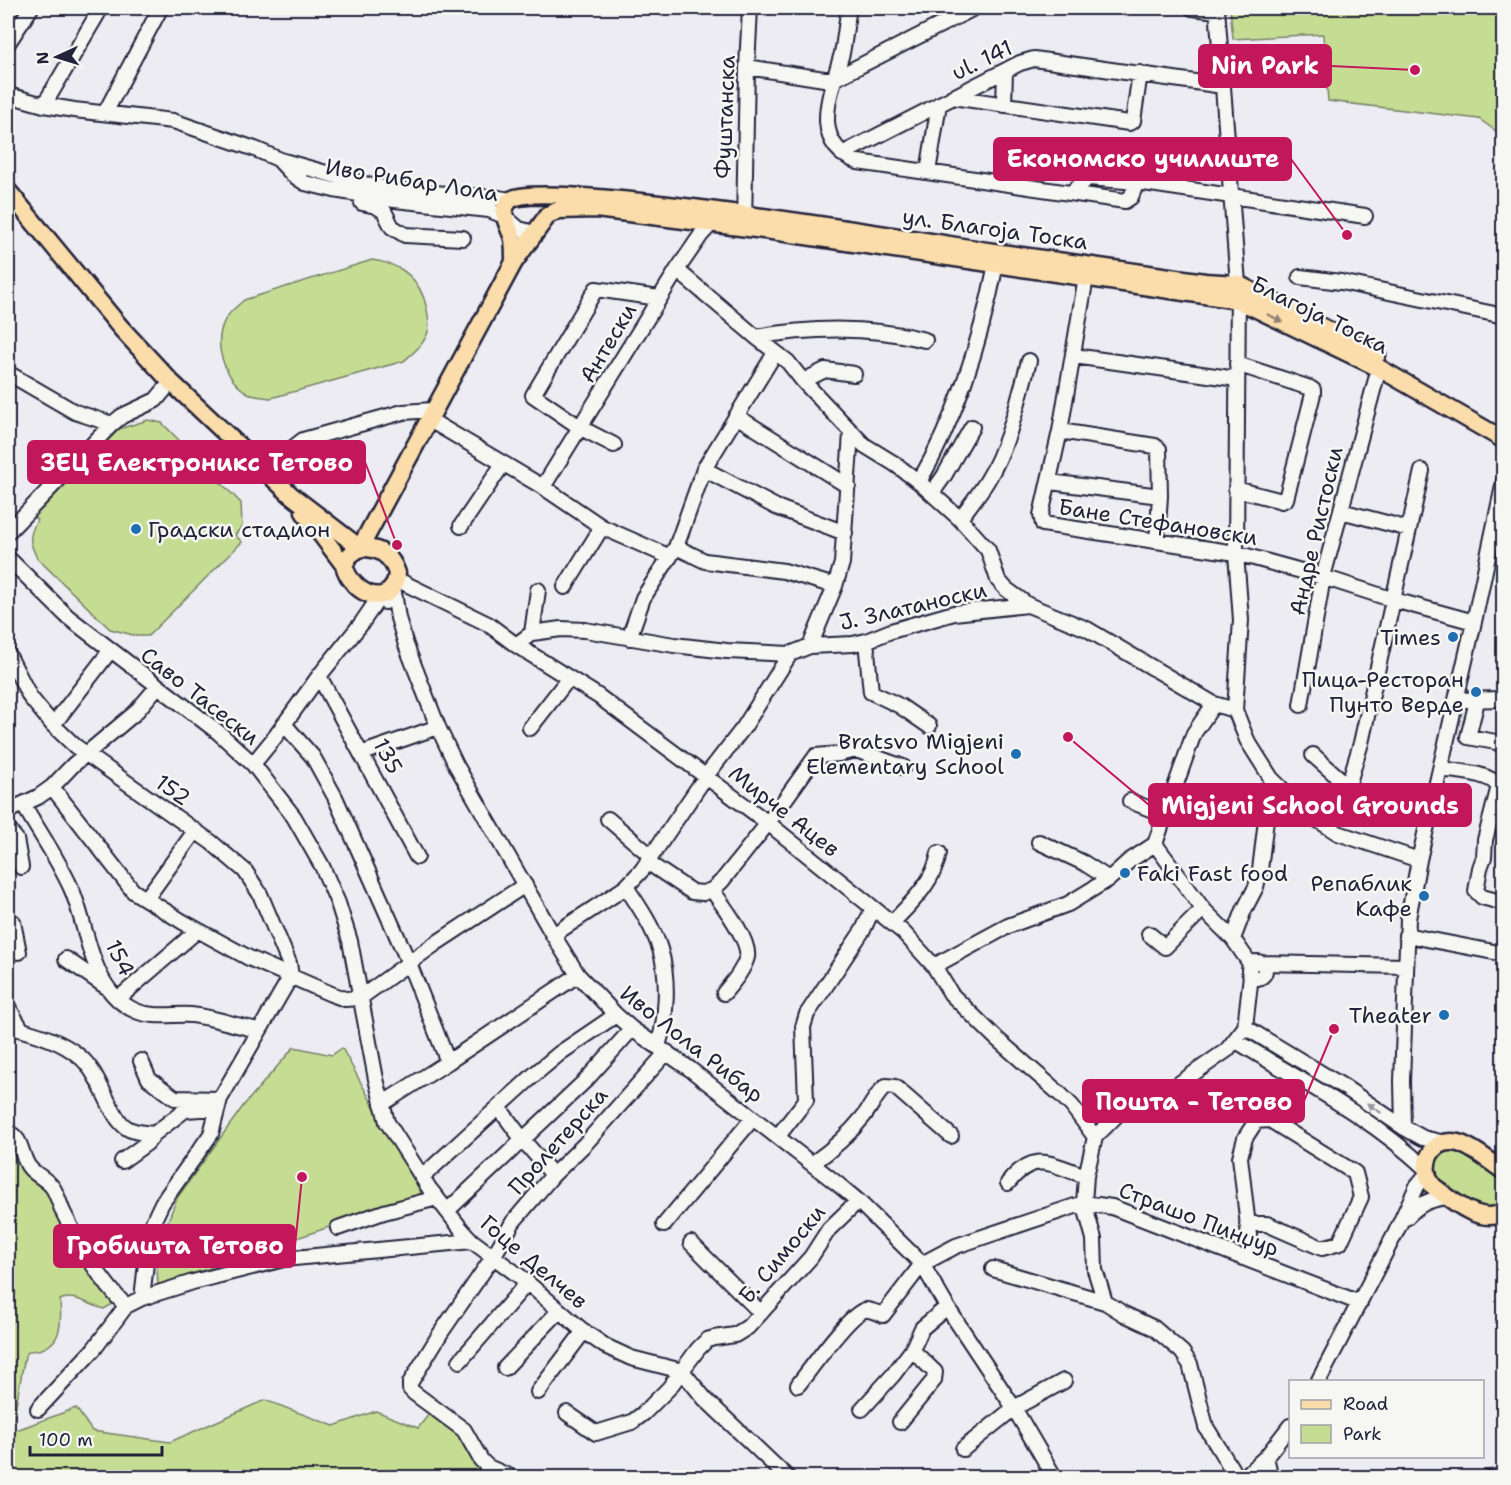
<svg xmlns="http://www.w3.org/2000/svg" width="1511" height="1485" viewBox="0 0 1511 1485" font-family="'Shantell Sans',sans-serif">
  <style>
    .green { fill: #c5dd93; stroke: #748067; stroke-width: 1.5 }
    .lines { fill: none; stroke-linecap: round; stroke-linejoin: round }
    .minor-casing { stroke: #22223b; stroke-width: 18 }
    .major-casing { stroke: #22223b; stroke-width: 21 }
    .minor { stroke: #f6f6f2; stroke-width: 14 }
    .major { stroke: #fbddab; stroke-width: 16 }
    .oneway { fill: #8e8073 }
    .oneway2 { fill: #9797a0 }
    .poi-dot { fill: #1f6fb2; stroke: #f6f6f2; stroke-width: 2 }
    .labels { text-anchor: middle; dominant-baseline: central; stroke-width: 5; stroke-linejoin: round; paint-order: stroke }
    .street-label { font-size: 22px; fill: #22223b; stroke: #f6f6f2 }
    .poi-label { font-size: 22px; fill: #22223b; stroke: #f6f6f2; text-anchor: end }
    .leader { fill: none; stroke: #c2185b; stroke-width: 2 }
    .callout-dot { fill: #c2185b; stroke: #f6f6f2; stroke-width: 2 }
    .callout { fill: #c2185b; stroke: #c2185b; stroke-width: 2 }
    .callout-label { font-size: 24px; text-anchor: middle; font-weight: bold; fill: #fff }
  </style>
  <rect width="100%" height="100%" fill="#eeecf3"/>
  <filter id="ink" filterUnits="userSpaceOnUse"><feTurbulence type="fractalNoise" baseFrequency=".0167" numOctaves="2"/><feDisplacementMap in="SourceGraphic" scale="12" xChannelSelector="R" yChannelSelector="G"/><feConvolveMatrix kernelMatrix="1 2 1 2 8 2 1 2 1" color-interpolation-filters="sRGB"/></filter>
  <g filter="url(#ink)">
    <path class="green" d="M1230,8H1503V136L1479,119L1328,101L1323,34L1233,39Z
      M372,260C402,264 420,278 427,309C428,316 430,325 428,332C424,344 413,353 404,361L271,398C265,397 258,397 252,395C227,384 213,349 223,324C227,314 236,307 244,300Z
      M148,420L162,423L241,503L242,526L235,535L242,542L148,636H137L110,629L37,558C29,542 28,537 37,520L34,517L119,429Z
      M294,1047L332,1055L342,1048L422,1195L158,1286L157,1268L161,1239L177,1198L244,1105Z
      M8,1133L44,1178L116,1295L111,1305L104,1309C91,1306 74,1293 60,1300C62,1325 62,1350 29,1351L25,1356L11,1432L76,1408L92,1431L170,1442L265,1400L334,1426L376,1411L418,1428L433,1409L461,1435L483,1476L490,1477L8,1478Z
      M1444,1149C1448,1150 1454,1150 1458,1152C1466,1156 1499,1177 1502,1185C1509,1201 1493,1212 1478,1206C1465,1201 1448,1186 1436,1177L1432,1161Z"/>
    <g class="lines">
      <defs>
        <path id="minor" d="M849,8C846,23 845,39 842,53C832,91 807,142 858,162L1125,201L1131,197L1137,182L1365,216
          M1192,8L1217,11
          M1217,8L1238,284L1236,553L1241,620L1235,710L1247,740L1271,778L1305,812L1338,833L1419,860
          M8,43L31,8
          M747,67L824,79H834L974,8
          M8,95L44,105L74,110L173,121L255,149L278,159L293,175L305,183L334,190L395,200L489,210L504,216L519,229L534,233
          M952,97L1129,123L1133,121L1140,73
          M44,105L101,8
          M1004,105L1005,71
          M105,113L160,9
          M842,154L1020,63L1034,59L1223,86
          M280,160L365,184L395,190L499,198L510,200
          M928,172L939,104
          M1071,193L1088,178L1137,182
          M362,203L376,206L384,211L392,227L405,235L463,238
          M744,225L747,67L750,8
          M677,270L756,337L788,362L803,381L864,445L895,464L919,482L960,519L988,550L998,580L1006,589L1028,605L1087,629L1214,704L1235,710
          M1086,277L1060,431L1041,515L1043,524L1236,553L1323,577L1394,600L1474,622
          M1300,277L1341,282L1504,316
          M756,337C812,327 869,326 925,340
          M1074,356L1237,379
          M8,373L75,412L112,424
          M803,381L825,370L854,374
          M736,416L848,486
          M428,419L543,487L602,527L670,557
          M1060,431L1155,446L1159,449L1160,496L1157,541
          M614,445L581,428L533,395L596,289L659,298
          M704,469L776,507L845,533
          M269,474L276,469L285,454L303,440L403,412L433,410
          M919,482C958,414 981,340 996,264
          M1050,482L1160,496
          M543,487L677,270L701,235L712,223
          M1236,489L1282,501L1286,499L1313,394V390L1310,388L1237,364
          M932,493L944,476L972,427
          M1341,511L1409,529
          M960,519C969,506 979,494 987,481C1009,445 1018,401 1029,361
          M461,526L503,464
          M8,532L112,424L122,416L156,400L171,382
          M676,547L705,561L784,571L835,586
          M8,558L68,617L218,732L253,764L294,817L322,866L338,903L350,941L376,1079L387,1122L429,1188L462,1230L472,1241L522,1278L582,1330L605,1346L631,1358L682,1371L705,1399L788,1478
          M396,579L488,624L516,645L598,696L768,823L903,932L934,966L951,994L997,1039L1060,1094L1072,1106L1095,1137
          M393,586L398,618L406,645L438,727L456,765L553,935L578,975L616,1015L632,1029L690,1069L839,1185L858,1201L922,1264L947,1307L1014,1408L1055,1478
          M565,587L602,527
          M532,633L538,590
          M629,638L643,598L676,547L704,469L775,353
          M866,641L871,692L900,706L929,726
          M516,645L532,633L561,629L585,630L674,645L727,651L790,654L810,646L853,644L866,641L891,631L954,613L1028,605
          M810,646L835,586L842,563L851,433
          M8,654L30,697L53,725L75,746L211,842L245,871L260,894L289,963L291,976L220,1099L211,1134L162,1203L152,1224L148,1246L142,1298
          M319,676L417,857
          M1456,700L1504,699
          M1477,701L1468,737L1496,742L1504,746
          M1301,705L1323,577L1379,368
          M284,724L313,757L335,797L409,963L448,1062
          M53,725L110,651
          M530,728L569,678
          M363,753L438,727
          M1313,755L1348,786
          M253,764L275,737L319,676L361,624L380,596L385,602
          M1441,769C1459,772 1487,772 1499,786L1485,840L1484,857L1480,868L1476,891L1482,897L1504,903
          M52,787L133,891L183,922L249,958L331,994L345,999L360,998
          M1130,801L1165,815
          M23,804C39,832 58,859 71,888C89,928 89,991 136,1011C153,1018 173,1014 191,1015C213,1017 236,1026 258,1030
          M8,811L38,797L52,787L73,765L135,713L158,686
          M608,819L651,856
          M1330,828L1348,786L1361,743L1422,471
          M8,829L16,839L21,867
          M1039,842L1084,863L1109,879
          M1155,844L1203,909L1233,939L1251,965
          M647,862L692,892L703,893L712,890L722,881L768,823L816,756L839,754L856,750L903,767
          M626,887C639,906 653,927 660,949C669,978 667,1017 658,1046
          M712,890C722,904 750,940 747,957C743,971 733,982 724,993
          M146,899L195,831
          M8,921L13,922L19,952
          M892,923C912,902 934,882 939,853
          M1149,934L1165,947L1203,909
          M553,935L626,887L642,870L706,776L744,727L790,654
          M1406,935L1504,954
          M1233,939L1244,910L1256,887L1260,870L1271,778
          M66,959L105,986
          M1249 970a8 8 0 1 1 16 0a8 8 0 1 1-16 0Z
          M1261,963L1405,966
          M934,966L1008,926L1068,904L1109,879L1129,861L1155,844L1194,733L1214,704
          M119,998L198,930
          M360,998L435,944L525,885
          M8,1007L22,1030
          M8,1026C32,1033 59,1039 79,1056C101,1073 109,1117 127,1128C135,1133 145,1133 154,1134
          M1245,1027L1344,1087L1403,1127L1423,1138L1445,1143
          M1235,1040C1299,1080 1370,1116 1425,1168
          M141,1061L149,1079L175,1098L220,1099
          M382,1104L448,1062L578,975
          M499,1108L523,1140L553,1175
          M1403,1127L1402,1081L1408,919L1419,860L1474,622L1504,481
          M8,1133C22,1136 21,1157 29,1167C35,1175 47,1179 53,1188C58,1196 60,1206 64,1214C81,1247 100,1280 126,1306
          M778,1136L806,1100L803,1027L807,1014L863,930L873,908
          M122,1161L147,1143L154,1134L185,1110L217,1108
          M813,1163C833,1149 848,1136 863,1117C871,1107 876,1094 886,1086L895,1087L951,1136
          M422,1177L536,1073L560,1053L616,1015
          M1008,1183C1035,1149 1051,1165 1086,1176
          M447,1211L586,1080L632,1029
          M1406,1218C1419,1204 1429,1199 1448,1197
          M1247,1224H1267L1322,1248L1340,1243L1361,1197L1355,1173L1270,1120L1256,1121L1245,1138L1240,1157L1252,1261
          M664,1225L753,1118
          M338,1228L384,1212L437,1198
          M691,1243L761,1313
          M993,1269L1105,1302
          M460,1361L527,1283
          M505,1368L559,1311
          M1318,1382L1396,1232L1417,1186L1426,1175
          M798,1385C810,1370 849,1314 865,1310C870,1309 877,1313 883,1315L922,1264L956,1246L1084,1203L1112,1207L1360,1303
          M538,1392L584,1331
          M38,1409L94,1349L126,1306L142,1298L193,1282L284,1259L472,1241
          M862,1409L893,1375L912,1350L922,1328L947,1307
          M567,1413L596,1433L632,1422L644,1413L669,1388L698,1349L707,1340L714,1338L735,1335L748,1327L811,1257L829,1229L858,1201
          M900,1422L934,1380L935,1372L912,1350
          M963,1449L1014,1408L1064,1381
          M1266,1457L1271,1478
          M513,1478L488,1467L481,1460L464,1430L414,1393L410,1389V1383L440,1334L493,1257L513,1222L553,1175L585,1144L667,1052
          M1237,1478L1206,1427L1190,1364L1182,1352L1154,1328L1124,1314L1105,1302L1095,1270L1094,1239L1084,1203L1086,1176L1095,1137L1119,1113L1170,1090L1227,1050L1245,1027L1251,975
          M1243,1478L1266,1457L1290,1426
          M1491,1478L1504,1476"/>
        <path id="major" d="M8,191L121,328L171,382L291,495L360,548C379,547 391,555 397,573C393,611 352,596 344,565L350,555L360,548L514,262L548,215L559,210L596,209L772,231L1238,300L1379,368L1504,440
          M514,262C514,254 514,246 513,239C510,227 498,212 509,201C535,176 935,243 994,252C1065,262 1135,272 1205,282L1238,284L1377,355
          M304,512L344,565
          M1504,1171C1492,1163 1471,1146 1458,1143C1431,1136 1418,1167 1433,1186C1451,1200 1481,1226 1504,1212"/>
      </defs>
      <use href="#minor" class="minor-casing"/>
      <use href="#major" class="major-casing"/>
      <use href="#minor" class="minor"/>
      <use href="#major" class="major"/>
    </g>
    <defs><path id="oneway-solid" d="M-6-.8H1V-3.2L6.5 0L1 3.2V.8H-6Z" transform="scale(1.5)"/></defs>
    <use class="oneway" href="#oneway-solid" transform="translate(1275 318) rotate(26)"/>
    <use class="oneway2" href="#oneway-solid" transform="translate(1374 1108) rotate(-146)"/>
  </g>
  <g class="poi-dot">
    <circle cx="136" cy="529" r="6"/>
    <circle cx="1453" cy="637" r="6"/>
    <circle cx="1476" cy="692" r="6"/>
    <circle cx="1016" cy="754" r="6"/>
    <circle cx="1125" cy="873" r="6"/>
    <circle cx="1424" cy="896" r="6"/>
    <circle cx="1444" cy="1015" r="6"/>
  </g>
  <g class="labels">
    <g class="street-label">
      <text transform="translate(982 60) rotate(-26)">ul. 141</text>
      <text transform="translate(725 117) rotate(-88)">Фуштанска</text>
      <text transform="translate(412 180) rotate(9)">Иво Рибар Лола</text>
      <text transform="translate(995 229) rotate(8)">ул. Благоја Тоска</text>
      <text transform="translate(1320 315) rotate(26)">Благоја Тоска</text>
      <text transform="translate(608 343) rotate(-59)">Антески</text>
      <text transform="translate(1158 522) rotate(9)">Бане Стефановски</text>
      <text transform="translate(1316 531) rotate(-77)">Андре Ристоски</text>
      <text transform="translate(913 606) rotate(-13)">Ј. Златаноски</text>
      <text transform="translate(200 696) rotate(38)">Саво Тасески</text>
      <text transform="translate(388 756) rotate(62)">135</text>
      <text transform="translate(173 790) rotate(35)">152</text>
      <text transform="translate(784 811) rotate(38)">Мирче Ацев</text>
      <text transform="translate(120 958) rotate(64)">154</text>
      <text transform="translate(692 1044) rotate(38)">Иво Лола Рибар</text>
      <text transform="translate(558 1141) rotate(-48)">Пролетерска</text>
      <text transform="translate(1199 1219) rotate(21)">Страшо Пинџур</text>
      <text transform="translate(782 1254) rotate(-50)">Б. Симоски</text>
      <text transform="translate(534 1262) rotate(40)">Гоце Делчев</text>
    </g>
    <g class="poi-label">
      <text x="148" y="529" text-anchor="start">Градски стадион</text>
      <text x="1441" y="637">Times</text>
      <text x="1464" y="679">Пица-Ресторан<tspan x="1464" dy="25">Пунто Верде</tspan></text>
      <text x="1004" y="741">Bratsvo Migjeni<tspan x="1004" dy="25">Elementary School</tspan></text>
      <text x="1137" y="873" text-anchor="start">Faki Fast food</text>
      <text x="1412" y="883">Репаблик<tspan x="1412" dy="25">Кафе</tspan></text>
      <text x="1432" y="1015">Theater</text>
    </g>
  </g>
  <path class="leader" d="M1415 70L1331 66M1347 235L1291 159M397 545L365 462M1068 737L1149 805M1334 1029L1304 1101M302 1177L295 1246"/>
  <g class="callout-dot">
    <circle cx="1415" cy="70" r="6"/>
    <circle cx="1347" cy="235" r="6"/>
    <circle cx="397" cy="545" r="6"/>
    <circle cx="1068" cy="737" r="6"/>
    <circle cx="1334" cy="1029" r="6"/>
    <circle cx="302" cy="1177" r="6"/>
  </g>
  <g class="callout">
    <rect x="1199" y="45" width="132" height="42" rx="6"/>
    <rect x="994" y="138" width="297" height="42" rx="6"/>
    <rect x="28" y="441" width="337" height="42" rx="6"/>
    <rect x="1149" y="784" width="322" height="42" rx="6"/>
    <rect x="1083" y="1080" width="221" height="42" rx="6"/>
    <rect x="54" y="1225" width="241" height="42" rx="6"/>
  </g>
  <g class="callout-label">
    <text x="1265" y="74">Nin Park</text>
    <text x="1143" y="167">Економско училиште</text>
    <text x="197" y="471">ЗЕЦ Електроникс Тетово</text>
    <text x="1310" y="814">Migjeni School Grounds</text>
    <text x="1194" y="1110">Пошта - Тетово</text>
    <text x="175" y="1254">Гробишта Тетово</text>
  </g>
  <rect width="1511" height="1485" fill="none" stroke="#f6f6f2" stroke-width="30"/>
  <rect x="15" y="15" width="1481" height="1455" fill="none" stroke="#22223b" stroke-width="2" filter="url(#ink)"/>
  <rect x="1289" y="1380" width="195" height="78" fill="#f6f6f2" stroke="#a1a1a9" stroke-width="1.5"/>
  <rect x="1301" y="1400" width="30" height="9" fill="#fbddab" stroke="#a1a1a9" stroke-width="1.5"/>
  <text x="1343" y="1410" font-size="18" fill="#22223b">Road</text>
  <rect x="1301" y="1425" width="30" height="18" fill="#c5dd93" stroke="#a1a1a9" stroke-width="1.5"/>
  <text x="1343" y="1440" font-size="18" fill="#22223b">Park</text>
  <g transform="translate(57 57) rotate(266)" stroke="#f6f6f2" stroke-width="4.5" paint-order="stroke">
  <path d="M0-4.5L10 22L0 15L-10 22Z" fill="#22223b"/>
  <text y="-9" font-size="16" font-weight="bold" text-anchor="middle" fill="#22223b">N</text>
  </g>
  <path d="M30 1446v9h132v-9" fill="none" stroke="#22223b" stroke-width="3"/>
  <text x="39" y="1446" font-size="18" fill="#22223b" stroke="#f6f6f2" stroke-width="4.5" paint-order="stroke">100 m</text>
</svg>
